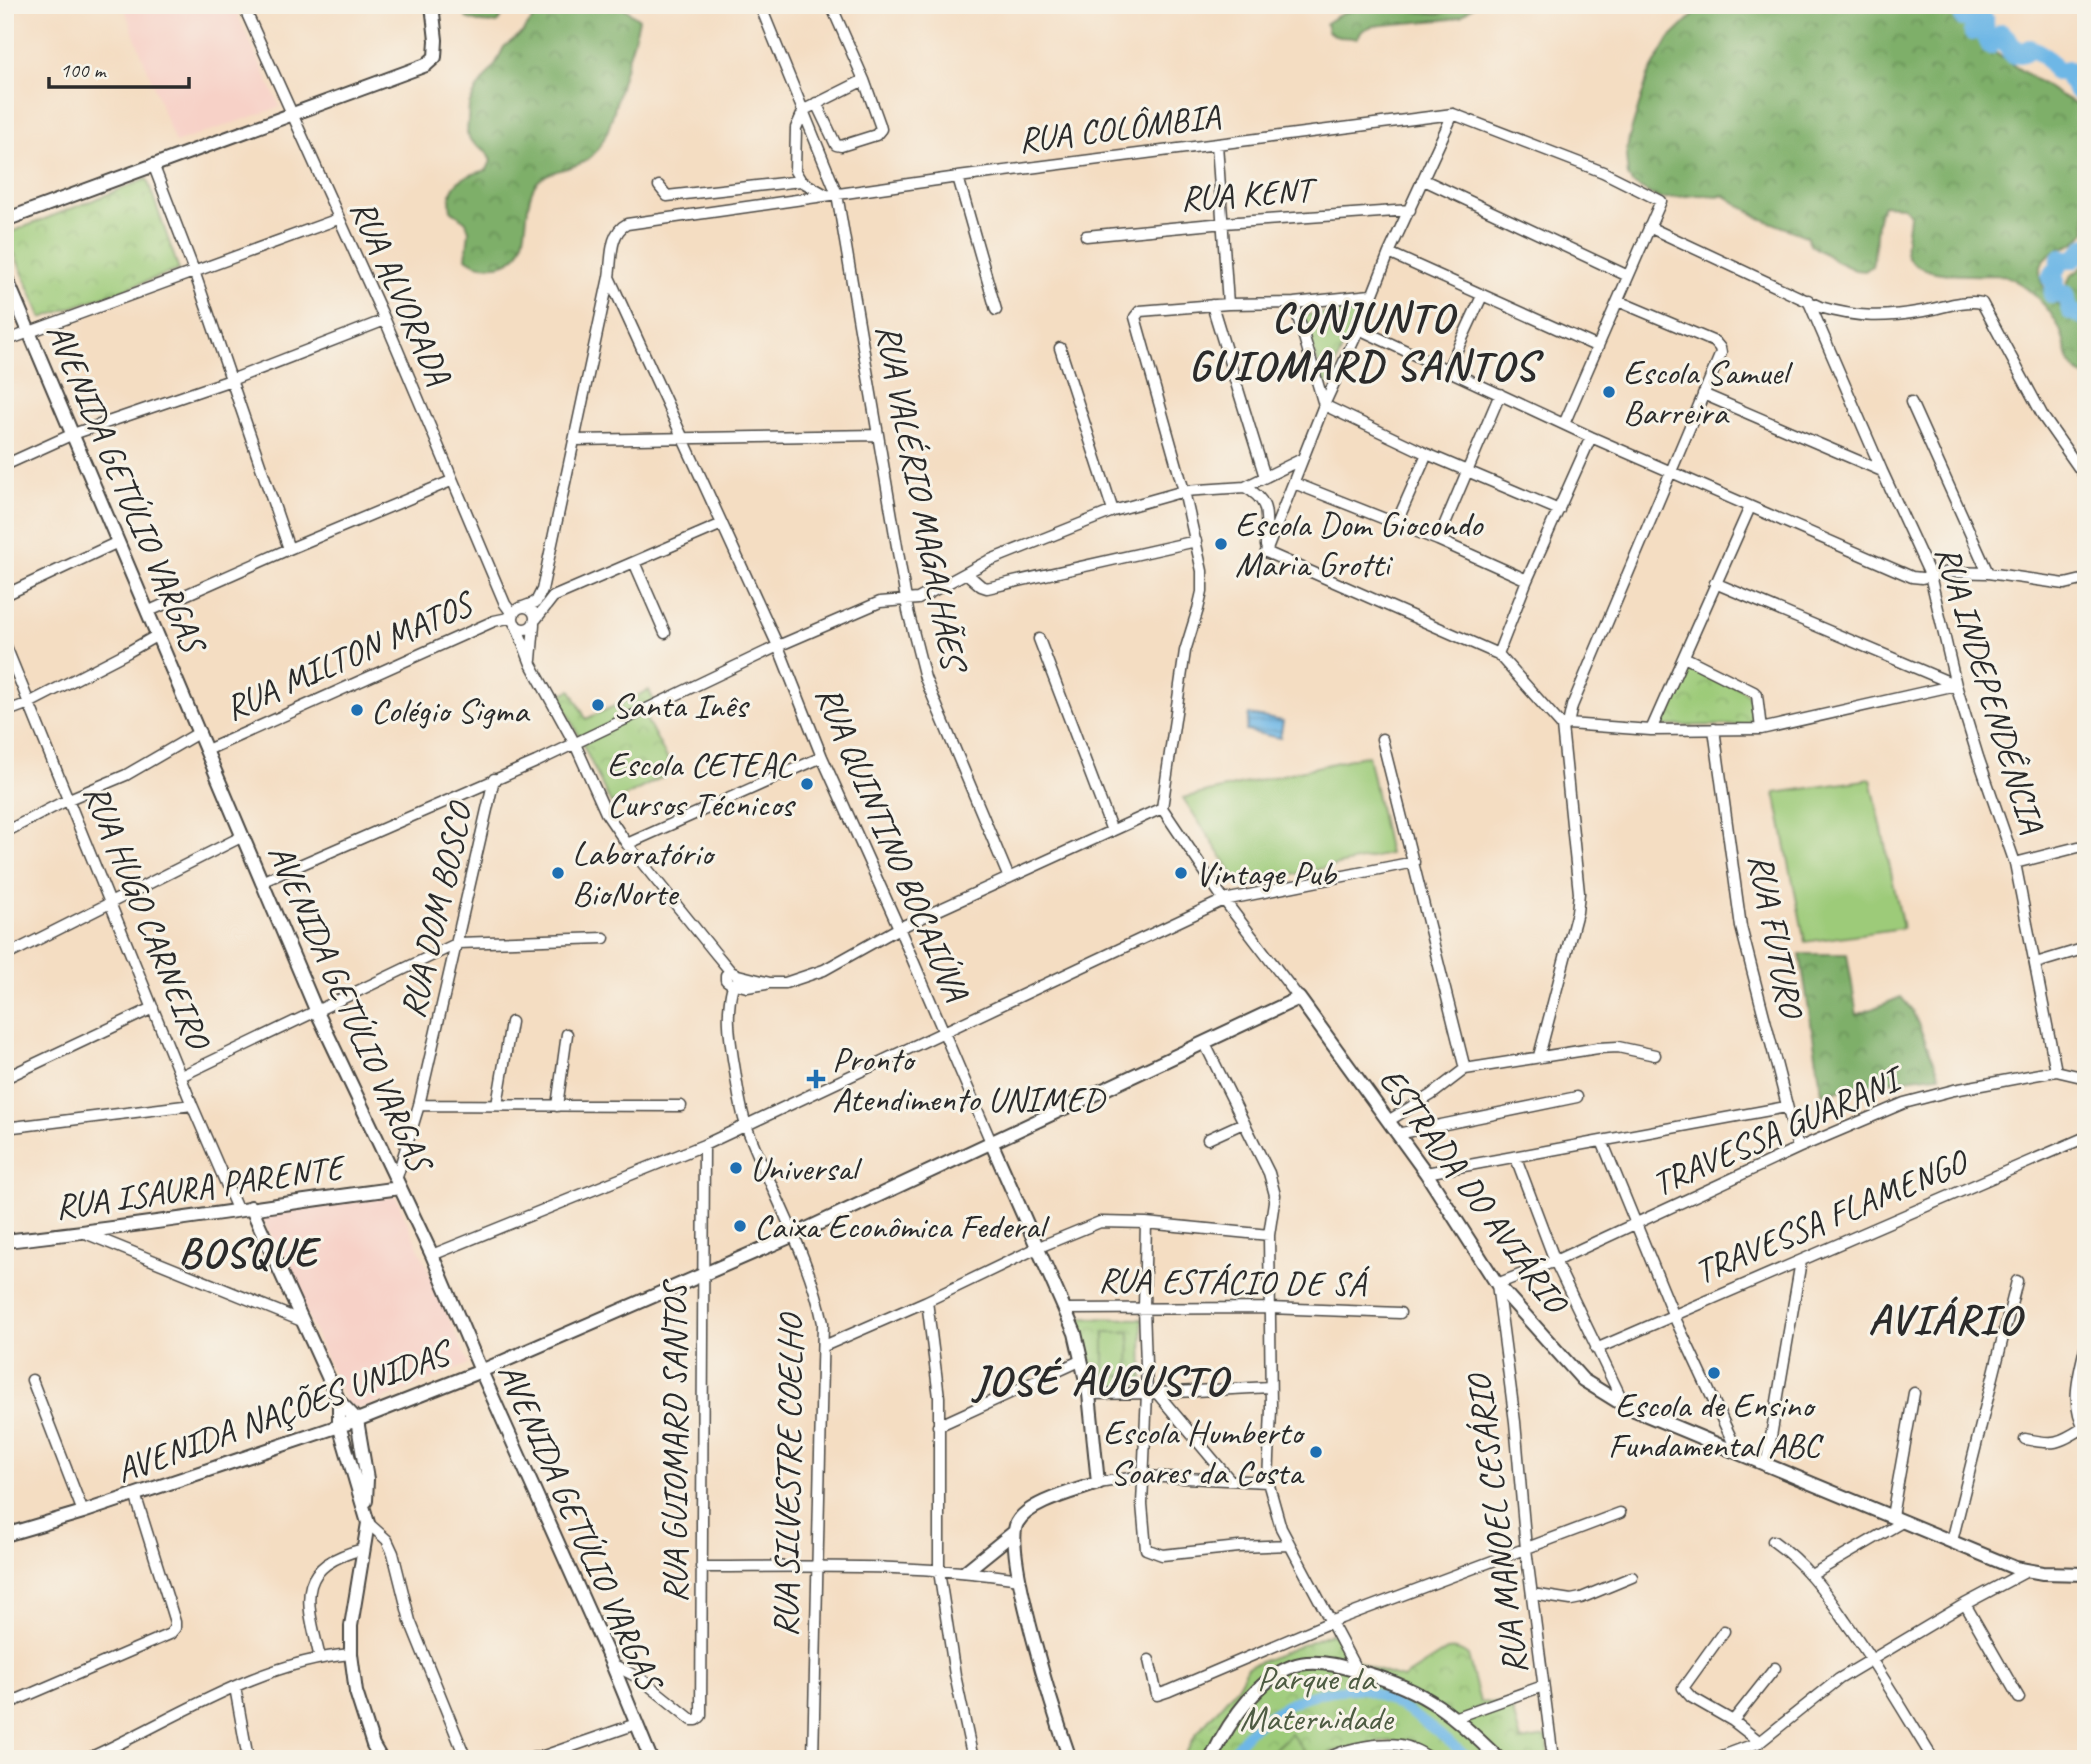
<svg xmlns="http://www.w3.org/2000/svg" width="2091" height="1764" viewBox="0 0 2091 1764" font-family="Caveat,sans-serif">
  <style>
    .built { fill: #f7d1c7 }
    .forest { fill: url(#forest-crowns); stroke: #546d4a; stroke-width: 2 }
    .park { fill: url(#park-crowns); stroke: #647b52; stroke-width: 2 }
    .pitch { fill: #9dcb79; stroke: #647b52; stroke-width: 2 }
    .water { fill: url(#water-rules); stroke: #4c7188; stroke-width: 2 }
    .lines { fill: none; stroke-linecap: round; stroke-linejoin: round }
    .canal { stroke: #6eb7e6; stroke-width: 10 }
    .river { stroke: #6eb7e6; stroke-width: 18 }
    .minor-casing { stroke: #494642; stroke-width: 13 }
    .tertiary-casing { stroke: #494642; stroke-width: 16 }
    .minor { stroke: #fff; stroke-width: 10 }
    .tertiary { stroke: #fff; stroke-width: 12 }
    .poi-dot { fill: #1f6fb2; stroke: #f7f3e8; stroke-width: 2.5 }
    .labels { text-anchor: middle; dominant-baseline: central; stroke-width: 6; stroke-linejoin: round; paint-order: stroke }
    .street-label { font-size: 35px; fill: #2b2b2b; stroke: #f7f3e8 }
    .poi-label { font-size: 35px; fill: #2b2b2b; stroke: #f7f3e8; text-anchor: start }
    .park-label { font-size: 35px; fill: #4d5b42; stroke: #f7f3e8 }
    .district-label { font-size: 42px; font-weight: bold; letter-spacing: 2px; fill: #2b2b2b; stroke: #f7f3e8 }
  </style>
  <defs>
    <pattern id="forest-crowns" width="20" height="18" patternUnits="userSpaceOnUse" patternTransform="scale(1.75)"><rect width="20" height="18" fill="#7eaf69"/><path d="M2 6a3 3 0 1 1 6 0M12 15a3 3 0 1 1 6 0" fill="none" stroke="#678f57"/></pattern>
    <pattern id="park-crowns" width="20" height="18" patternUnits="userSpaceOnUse" patternTransform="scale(1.75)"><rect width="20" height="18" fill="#9dcb79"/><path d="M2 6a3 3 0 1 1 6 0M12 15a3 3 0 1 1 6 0" fill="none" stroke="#87ae69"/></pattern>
    <pattern id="water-rules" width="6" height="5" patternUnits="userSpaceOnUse" patternTransform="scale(1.75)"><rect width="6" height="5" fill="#6eb7e6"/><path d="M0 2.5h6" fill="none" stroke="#5b95bb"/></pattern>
  </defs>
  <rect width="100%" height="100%" fill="#f7f3e8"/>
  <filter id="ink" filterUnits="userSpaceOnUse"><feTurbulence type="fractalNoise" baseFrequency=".0143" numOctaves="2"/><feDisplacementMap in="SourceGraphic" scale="14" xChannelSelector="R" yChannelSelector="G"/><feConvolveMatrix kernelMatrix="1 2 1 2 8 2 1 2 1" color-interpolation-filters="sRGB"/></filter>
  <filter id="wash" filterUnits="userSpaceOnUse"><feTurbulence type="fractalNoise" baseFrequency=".00686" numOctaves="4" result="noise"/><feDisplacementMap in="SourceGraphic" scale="28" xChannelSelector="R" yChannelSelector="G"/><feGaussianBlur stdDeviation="1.57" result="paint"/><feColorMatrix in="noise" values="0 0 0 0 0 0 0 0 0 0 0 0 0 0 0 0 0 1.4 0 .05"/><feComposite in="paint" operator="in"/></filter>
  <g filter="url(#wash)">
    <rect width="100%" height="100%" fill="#f4ddc2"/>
    <path class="built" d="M123,5H233L280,107L175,143Z
      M396,1196L469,1364L360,1409L347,1405L261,1214Z"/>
    <path class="forest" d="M467,5H505L503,15L497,23L478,22L466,18Z
      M544,5H620L639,19C635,40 628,57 623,76C615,102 611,142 587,160C572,171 546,168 535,185C519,211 537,261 496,265C484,266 476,266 466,258L469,231L466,222L451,210C446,182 463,176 487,170L491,161L487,153L471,141L467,134L469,105L478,87L495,65L504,47L522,33Z
      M1374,5C1398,5 1419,15 1443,13L1449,5H1475L1461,16L1452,19L1372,26L1363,30L1357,38L1338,37L1328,32L1326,23C1342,12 1356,8 1374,5Z
      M1704,5H1952C1971,44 2016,66 2050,89C2063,98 2075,101 2086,113V231C2082,235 2078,240 2074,243C2066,248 2056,248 2049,255C2020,281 2068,314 2086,329V378C2063,364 2069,354 2061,332C2052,309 2026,283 2003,275C1980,275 1912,280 1906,252C1904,240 1909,226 1909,213L1903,206L1883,205C1873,223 1878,245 1872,266L1865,271L1855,270L1836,261L1811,245L1806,236L1760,218L1725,196L1697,195L1659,199L1633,184L1628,177L1626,156L1629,138L1648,76L1669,39Z
      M2086,264V311L2066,301L2064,293L2070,277Z
      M1800,954H1847L1857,1015L1901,997L1912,1010L1940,1075C1900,1078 1861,1087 1822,1093Z"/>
    <path class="park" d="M147,179L179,270L42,318L6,234Z
      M1359,311L1326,387L1302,315Z
      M1687,664L1740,688L1749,696L1754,725L1659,726Z
      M571,690L586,719L649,690L656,706L644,715L674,771L611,804L559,695Z
      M1077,1318L1142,1319L1143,1385L1094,1386Z
      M1331,1633C1337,1637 1337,1641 1342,1647C1357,1665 1381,1673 1403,1678L1447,1650C1456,1648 1462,1651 1468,1656L1480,1702L1511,1704L1521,1741L1547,1737L1550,1759H1443L1423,1747L1406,1741H1389L1331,1752L1324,1759H1183L1196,1734L1237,1687L1248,1667Z"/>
    <path class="pitch" d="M1368,755L1389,854L1241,886L1183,798Z
      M1871,779L1903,928L1805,942L1775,793Z
      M1104,1332H1130L1129,1376L1104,1375Z
      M1291,1734L1308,1756L1304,1759H1263Z"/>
    <path class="water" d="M1249,715L1283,721L1280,738L1246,731Z"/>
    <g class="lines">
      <path class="canal" d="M1229,1759C1250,1719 1296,1694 1340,1690C1348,1690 1359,1687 1366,1690C1405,1705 1438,1732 1470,1759"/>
      <path class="river" d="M1960,5L1963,18L1972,13L1978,20L1972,32L1979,30L1985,21L1986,37L1990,46L2002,33L2009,39L2007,47H2015L2011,55L2024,53L2029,48C2043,53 2049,59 2056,72L2069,70L2083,73L2069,79L2077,91L2083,82L2086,87
        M2086,246L2073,260L2060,258L2059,266L2050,278L2056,281L2052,295L2065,294L2070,311L2086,318"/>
    </g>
  </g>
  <g filter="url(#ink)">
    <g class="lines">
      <defs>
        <path id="minor" d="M243,5L385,320L505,604L513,615
          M760,5L837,194L908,611L925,678L1009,878
          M816,103L836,145L841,146L876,135L881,129L880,125L864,80
          M1217,144L1228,304
          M153,164L194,271L289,549
          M958,177L996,310
          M1424,180L1628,276
          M659,186L667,196L801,181
          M826,195L801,181L795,171L796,128L804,110L864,80L831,5
          M1649,227L1820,307C1858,318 1884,318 1923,311C1942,308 1963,299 1982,303L2044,418L2086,478
          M1086,236L1224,223L1410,210
          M1389,253L1598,347
          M609,277L778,646L822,757L899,928L991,1142
          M1808,300L1882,471L1930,575L1956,685L1978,757L2015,863L2056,1071
          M1294,303L1324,405L1427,454L1559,510
          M1212,305L1265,477
          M1359,329L1591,437L1912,577L1922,578L1948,572L1988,573L2065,584L2086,579
          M5,341L338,219
          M1060,348L1113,511
          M1448,369L1482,296
          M1703,394L1882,471
          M1911,402L1988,573
          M575,440L877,435
          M5,465L73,434L231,380L385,320
          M1294,483L1438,540L1527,580
          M1245,487C1273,502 1265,518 1266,546
          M1396,524L1427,454
          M1438,540L1500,394
          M1266,552L1324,405L1359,329L1389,253L1453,114
          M1266,552L1498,654L1562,726
          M634,562L665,633
          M966,573L981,586L987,588L1196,541
          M1715,583L1956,685
          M5,595L118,542
          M513 618a11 11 0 1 1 22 0a11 11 0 1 1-22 0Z
          M523,607L536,602L542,590L609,277C612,259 609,233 627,224L958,177L1453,114L1603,172L1661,201L1564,424
          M147,612L289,549L451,481
          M536,619L553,597L722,524
          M516,625L531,664L575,744L606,813L627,844L716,954L731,972L738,975L739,980L733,985L726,980V975L731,972
          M1039,639L1112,831
          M5,644L192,1105L237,1209
          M1498,654L1527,580L1591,437
          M1684,657L1754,692L1757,695L1761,729
          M531,660L534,624
          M5,712L29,703L128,652L156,636
          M1568,724L1572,706L1721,353L1720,348L1715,342L1618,301
          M1563,726L1568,724L1651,730L1761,729L1956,685
          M1714,729L1741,927L1798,1148
          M1651,730L1750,507
          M1382,739L1465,1069
          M207,750L494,621L513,617
          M1162,808L1185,651L1198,609L1202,592V571L1184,491L1135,317L1140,311L1228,304L1294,303L1371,295
          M1162,808L1224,900L1299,998
          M5,832L69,799L126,775L200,732
          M627,844L822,757
          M2015,863L2086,845
          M261,882L536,762L778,646L880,602L918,599L988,561L1113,511L1184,491L1245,487L1302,459
          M5,956L243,836
          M2036,963L2086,948
          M738,975L770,983H785L824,970L899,928L1162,808
          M736,984L747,987L766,984
          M733,985C726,1011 729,1033 733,1059C737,1081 739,1106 747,1128C772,1193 809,1255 823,1323L813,1759
          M1205,1044L1269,1173L1275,1195L1269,1235L1271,1409L1268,1482L1281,1528L1357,1671
          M1539,1056L1577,912L1579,893L1562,726
          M181,1076L458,943L604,938
          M5,1078L153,1008
          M419,1105L681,1106
          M497,1105L511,1022
          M557,1106L567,1034
          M1388,1121L1431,1095L1465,1069L1598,1048L1618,1047L1655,1055
          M5,1128L192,1105
          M1397,1134L1577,1097
          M1208,1139L1243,1123
          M1602,1141L1673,1314L1738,1453
          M1516,1158L1555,1261L1625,1406
          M1426,1173L1786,1107
          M397,1177L419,1105L494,779
          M1146,1223L1144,1308L1147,1393L1142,1504L1146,1549L1162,1555L1239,1547L1290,1545
          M85,1233L302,1321
          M432,1255L704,1145L1224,900L1414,862
          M927,1301L939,1397V1571L955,1675L973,1759
          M1064,1309L1270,1308L1400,1313
          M2086,1344C2079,1375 2069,1403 2086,1432
          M824,1346L927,1301L1039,1247L1100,1222L1146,1223L1269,1235
          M1596,1349L2086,1137
          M32,1380L83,1512
          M1157,1393L1230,1480
          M1089,1394L1157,1393L1270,1387
          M938,1426L1082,1360
          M2025,1439C2054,1445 2058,1444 2083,1428
          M1766,1466L1801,1261
          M1098,1483L1143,1476L1268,1482
          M1892,1516L1914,1393
          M368,1523L387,1540L393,1553L410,1621L466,1759
          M1773,1541C1804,1563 1824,1590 1845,1621C1877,1665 1904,1712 1933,1759
          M1952,1541L2017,1281
          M701,1567C807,1567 915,1563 1020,1579
          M1813,1574L1904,1521
          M1532,1594L1571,1600L1581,1598L1632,1577
          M1965,1604L2019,1698
          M1724,1631L1683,1688L1691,1697L1733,1721L1760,1742
          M320,1658C306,1599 294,1567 363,1549
          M1149,1660L1157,1695L1169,1691L1333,1621L1620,1513
          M612,1664L641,1679L692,1720H697L701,1716L704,1145
          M235,1687L248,1759
          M5,1705L170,1634L175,1628V1622L135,1494
          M1456,1717L1543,1686
          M1733,1721L1775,1668
          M538,1758L636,1724
          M87,1759C172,1721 256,1662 351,1654
          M1332,1759V1756C1349,1748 1382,1742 1400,1745C1412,1747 1422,1753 1432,1759
          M1553,1759L1526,1549L1515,1422L1497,1284L1555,1261L1798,1148L1904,1103L1954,1090L2056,1071L2086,1078
          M1714,1759L1760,1742L1839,1679L1965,1604L2027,1571"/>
        <path id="tertiary" d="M5,220L426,65L435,57L436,40L432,5
          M5,275L316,1010L432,1255L481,1371L612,1664L651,1759
          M991,1142L1075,1333L1089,1394L1098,1483C1076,1491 1028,1502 1017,1523C1002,1551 1057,1722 1070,1759
          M251,1207L339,1401L357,1420L367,1479L366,1501
          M5,1241C137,1227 269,1205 400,1188
          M339,1401V1425L368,1523L351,1626V1654L356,1692L373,1745L381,1759
          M5,1535L83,1512L357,1420L481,1371L794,1235L1299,998L1426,1173L1497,1284L1583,1380L1625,1406L2015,1568L2043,1573L2086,1574
          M966,1571L1013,1533
          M534,1759H539
          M1211,1759C1228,1723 1264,1667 1307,1663C1326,1661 1347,1668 1365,1673C1427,1691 1454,1715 1499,1759"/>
      </defs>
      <use href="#minor" class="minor-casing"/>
      <use href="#tertiary" class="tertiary-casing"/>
      <use href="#minor" class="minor"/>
      <use href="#tertiary" class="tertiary"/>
    </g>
  </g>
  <g class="poi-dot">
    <circle cx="1609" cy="392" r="7"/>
    <circle cx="1221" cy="544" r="7"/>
    <circle cx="598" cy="705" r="7"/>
    <circle cx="357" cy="710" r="7"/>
    <circle cx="807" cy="784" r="7"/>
    <circle cx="558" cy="873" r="7"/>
    <circle cx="1181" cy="873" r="7"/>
    <path d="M812.5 1068.5h7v7h7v7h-7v7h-7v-7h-7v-7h7z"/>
    <circle cx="736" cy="1168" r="7"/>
    <circle cx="740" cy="1226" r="7"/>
    <circle cx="1714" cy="1373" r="7"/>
    <circle cx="1316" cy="1452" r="7"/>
  </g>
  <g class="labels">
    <g class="street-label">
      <text transform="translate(1119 128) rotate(-7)">RUA COLÔMBIA</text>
      <text transform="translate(1246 194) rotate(-4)">RUA KENT</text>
      <text transform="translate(401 292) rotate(66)">RUA ALVORADA</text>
      <text transform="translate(126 487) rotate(67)">AVENIDA GETÚLIO VARGAS</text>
      <text transform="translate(921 496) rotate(79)">RUA VALÉRIO MAGALHÃES</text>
      <text transform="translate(348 656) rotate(-24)">RUA MILTON MATOS</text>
      <text transform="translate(1990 689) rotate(73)">RUA INDEPENDÊNCIA</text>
      <text transform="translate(892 843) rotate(67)">RUA QUINTINO BOCAIÚVA</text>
      <text transform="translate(436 911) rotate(-77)">RUA DOM BOSCO</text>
      <text transform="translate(147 916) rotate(68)">RUA HUGO CARNEIRO</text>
      <text transform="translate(1776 935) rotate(79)">RUA FUTURO</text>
      <text transform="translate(350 1007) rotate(66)">AVENIDA GETÚLIO VARGAS</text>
      <text transform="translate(1775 1132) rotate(-24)">TRAVESSA GUARANI</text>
      <text transform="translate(199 1187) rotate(-8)">RUA ISAURA PARENTE</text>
      <text transform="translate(1473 1190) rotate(54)">ESTRADA DO AVIÁRIO</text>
      <text transform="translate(1830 1217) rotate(-23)">TRAVESSA FLAMENGO</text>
      <text transform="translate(1232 1282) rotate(1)">RUA ESTÁCIO DE SÁ</text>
      <text transform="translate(282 1412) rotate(-20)">AVENIDA NAÇÕES UNIDAS</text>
      <text transform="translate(674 1443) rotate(-90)">RUA GUIOMARD SANTOS</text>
      <text transform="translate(788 1476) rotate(-89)">RUA SILVESTRE COELHO</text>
      <text transform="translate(1497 1525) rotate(-97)">RUA MANOEL CESÁRIO</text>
      <text transform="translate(580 1526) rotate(66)">AVENIDA GETÚLIO VARGAS</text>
    </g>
    <g class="poi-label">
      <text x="1623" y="372">Escola Samuel<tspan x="1623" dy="40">Barreira</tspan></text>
      <text x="1235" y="524">Escola Dom Giocondo<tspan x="1235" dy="40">Maria Grotti</tspan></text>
      <text x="612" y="705">Santa Inês</text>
      <text x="371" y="710">Colégio Sigma</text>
      <text x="793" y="764" text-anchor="end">Escola CETEAC<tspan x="793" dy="40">Cursos Técnicos</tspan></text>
      <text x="572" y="853">Laboratório<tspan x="572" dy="40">BioNorte</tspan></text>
      <text x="1195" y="873">Vintage Pub</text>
      <text x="832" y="1059">Pronto<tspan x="832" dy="40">Atendimento UNIMED</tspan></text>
      <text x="750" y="1168">Universal</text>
      <text x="754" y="1226">Caixa Econômica Federal</text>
      <text x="1714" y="1405" text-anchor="middle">Escola de Ensino<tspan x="1714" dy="40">Fundamental ABC</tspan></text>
      <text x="1302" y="1432" text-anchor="end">Escola Humberto<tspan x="1302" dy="40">Soares da Costa</tspan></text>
    </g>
    <g class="park-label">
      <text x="1316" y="1678">Parque da<tspan x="1316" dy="40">Maternidade</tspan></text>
    </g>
    <g class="district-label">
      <text x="1363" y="317">CONJUNTO<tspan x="1363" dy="48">GUIOMARD SANTOS</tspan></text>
      <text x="248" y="1252">BOSQUE</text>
      <text x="1945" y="1319">AVIÁRIO</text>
      <text x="1101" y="1380">JOSÉ AUGUSTO</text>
    </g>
  </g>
  <rect width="2091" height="1764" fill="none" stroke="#f7f3e8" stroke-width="28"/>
  <path d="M49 77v10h140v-10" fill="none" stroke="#2b2b2b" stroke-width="3.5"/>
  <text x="60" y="77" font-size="21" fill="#2b2b2b" stroke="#f7f3e8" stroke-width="5" paint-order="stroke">100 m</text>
</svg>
